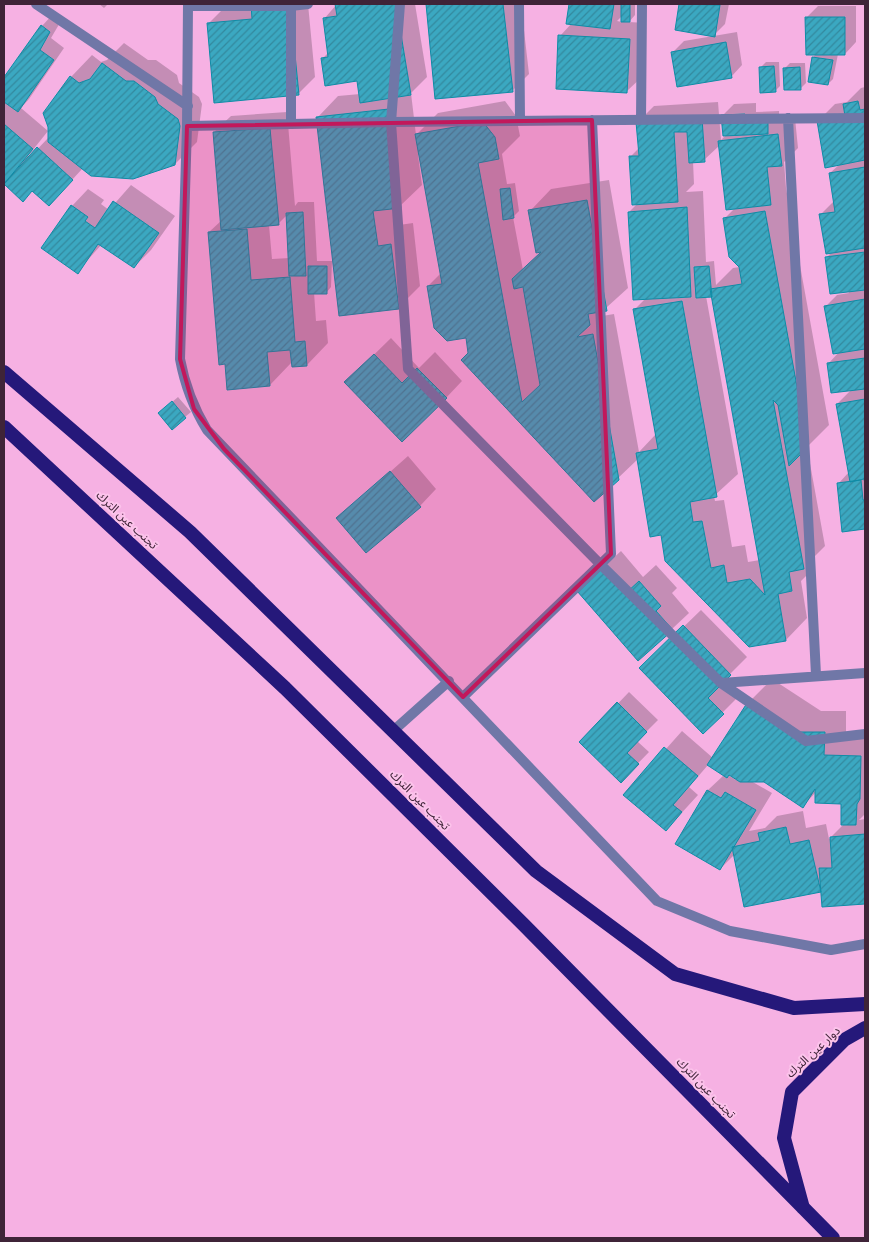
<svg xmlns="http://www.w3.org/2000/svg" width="869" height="1242" viewBox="0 0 869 1242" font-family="'Roboto Condensed','Noto Sans Arabic',sans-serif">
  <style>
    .shadow { fill: #0003; fill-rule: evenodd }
    .building { fill: url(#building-hatch); stroke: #0f8ca6 }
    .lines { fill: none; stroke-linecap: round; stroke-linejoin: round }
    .minor { stroke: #7077a7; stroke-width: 10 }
    .trunk { stroke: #25187a; stroke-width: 14 }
    .marked { fill: #c2185b; fill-opacity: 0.2; stroke: #c2185b; stroke-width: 4; stroke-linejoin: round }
    .labels { text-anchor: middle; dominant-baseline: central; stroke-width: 4; stroke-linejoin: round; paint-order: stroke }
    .street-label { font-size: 12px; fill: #3f2438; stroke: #fcc3eb }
  </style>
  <defs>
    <pattern id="building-hatch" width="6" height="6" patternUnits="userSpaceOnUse" patternTransform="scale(1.25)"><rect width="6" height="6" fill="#3ba8c1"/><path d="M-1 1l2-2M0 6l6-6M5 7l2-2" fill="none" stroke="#33899e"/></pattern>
  </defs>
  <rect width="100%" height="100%" fill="#f6b1e3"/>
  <path class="shadow" d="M99,4H108L104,8Z
    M308,4L315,77L298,94L208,24L225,7Z
    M337,4H415L427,77L411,93L416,135L438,113L505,101L516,116L520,136L502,154L507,184L515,183L519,211L513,217L523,270L543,251L530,211L551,189L609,180L628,288L596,317L614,314L639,452L656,434L634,310L646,298L629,212L638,203L630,157L639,148L638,122L654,106L718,102L721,140L726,135L723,115L734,104L756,103V112L779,111V120L795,118L798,148L784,162L786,188L829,425L807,447L825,546L811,560L813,569L801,581L807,618L786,640L662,534L638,459L594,501L469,353L467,337L428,286L441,273L420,154L418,155L422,185L400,206L399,225L413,223L420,286L398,308L317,118L338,96L360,94L358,79L322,59L329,52L324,19ZM720,145L735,208L724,219L740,267L733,268L716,285L714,261L706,262L703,191L686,192L694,184L693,161L704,160ZM706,296H712L760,560L748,562L745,545L732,547L724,500L715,501L714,496L738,474Z
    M427,4H521L529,74L512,91L437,98Z
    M570,4H635V15L629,22L646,23L644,75L627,91L560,36L572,23H568ZM622,16V22L617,21Z
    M681,4H729L725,24L714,35L676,29Z
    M818,6H856V42L845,54H838L833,79L828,84L813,57L816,54L806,18Z
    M53,14L61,21L51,38L64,48L29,99L21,108L48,131L28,156L30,157L49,137L71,77L92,55L101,62L107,60L124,43L148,60H156L177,75L179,83L199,97L202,104L197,142L175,164L83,168L60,193L33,190L23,200L4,183V79L42,26Z
    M737,32L742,65L731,77L672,53L684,41Z
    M766,62H779L780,86L775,91L760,68Z
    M790,63H805L806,83L801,88L784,69Z
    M865,87V528L843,530L838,484L849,472L837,404L852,389L828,364L839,352L826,306L837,295L849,293L827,257L832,252L820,215L835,200L830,173L840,164L818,121L835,104L847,102L861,88Z
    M287,112L295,206L298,202H314L317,261H332L331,287L326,293L314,292L316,321L326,320L328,343L307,365L292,362L270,385L209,232L222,220L214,132L231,116ZM287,215L289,258L272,259L269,225L278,224Z
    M131,185L175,216L151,250L134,267L102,244L77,272L72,206L88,189L104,200L101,204L109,210Z
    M391,338L419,368L435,352L462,381L446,398L346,382Z
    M178,397L191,412L185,417L165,408Z
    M408,456L436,489L420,506L338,518Z
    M621,551L643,577L656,565L677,588L672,593L689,613L672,629L595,575Z
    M701,610L747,657L724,680L739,696L703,732L641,668Z
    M772,679L821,711H846V734L865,735V814L859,820L865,819V902L823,905L822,890L745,906L735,854L720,869L677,843L708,790L724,775L708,765L689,787L698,795L666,830L625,795L682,731L713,758L750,701ZM730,774L737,778L736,780L728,775ZM751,781H764L803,806L816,792L842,803L845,823L829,839L826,824L806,828L803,811L777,816L765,828L749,831L772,793Z
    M629,692L658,720L637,741L649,752L621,781L581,742Z"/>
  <path class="building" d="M251,4H290L299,95L214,103L207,23L252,19Z
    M335,4H396L411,95L360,103L357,81L325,86L321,58L328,57L323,18L337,16Z
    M426,4H503L513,92L435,99Z
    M569,4H614L610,29L566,24Z
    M621,4H630V22H621Z
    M679,4L720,5L715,37L675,30Z
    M805,17H845V55H806Z
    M41,25L50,32L40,50L54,60L18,112L4,102V77Z
    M558,35L630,39L627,93L556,89Z
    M726,42L732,78L677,87L671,52Z
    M812,57L833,60L828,85L808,82Z
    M102,63L126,81H134L155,97L158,104L178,119L180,126L175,165L133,179L91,176L48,142V127L43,113L70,76L79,83L90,79Z
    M774,66L776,92L760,93L759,67Z
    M800,67L801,90H784L783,68Z
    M858,101L860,110L865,109V160L825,168L817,121L845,116L843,104Z
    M389,109L401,208L373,211L378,246L391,244L399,309L339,316L316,117Z
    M745,114V123L768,122V134L723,136L721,115Z
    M702,118L705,162L689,163L687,132H674L678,202L632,205L629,156H639L636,122Z
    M483,122L495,137L499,159L478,163L522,402L540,385L523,287L514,289L512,279L541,252L536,253L528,210L587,200L607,311L588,314L590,325L577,337L593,334L619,480L594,502L461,360L468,353L466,338L447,341L434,328L427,286L442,284L415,134Z
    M4,124L33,149L4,184Z
    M270,128L279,225L221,230L213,132Z
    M778,134L782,166L767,167L771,205L726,210L718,141Z
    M37,147L73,180L49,206L32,191L23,202L4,184Z
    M865,167V248L826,254L819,214L835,212L829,173Z
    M510,188L514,218L503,220L500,189Z
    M113,201L159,233L134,268L98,244L78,274L41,248L71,205L88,217L85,221L95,228Z
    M687,207L691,297L633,300L628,212Z
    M765,211L808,447L789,466L778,405L773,400L804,569L789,572L792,591L778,594L786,641L749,647L665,561L661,535L650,537L636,453L658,449L633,309L682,301L717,497L690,502L693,522L702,521L711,568L724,565L727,583L750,579L765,595L710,289L742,284L739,267L729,257L723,218Z
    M303,212L306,276H289L286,213Z
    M247,229L251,280L290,277L295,342L305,341L307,366L292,367L290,350L267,352L270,386L227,390L225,364L219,365L208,232Z
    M865,252V290L830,294L825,257Z
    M308,266H327V294H308Z
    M709,266L712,297L696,298L694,267Z
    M865,299V349L833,354L824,306Z
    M374,354L402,383L417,368L447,398L402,442L344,382Z
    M865,358V389L831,393L827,363Z
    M865,399V484L864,479L850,482L836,404Z
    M172,401L186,418L172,430L158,413Z
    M390,471L421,507L366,553L336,518Z
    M861,480L863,500H865V531V529L842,532L837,483Z
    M604,567L626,593L639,581L661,606L656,611L673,630L638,661L577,591Z
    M683,625L731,675L708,698L724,714L703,734L639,668Z
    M749,700L799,732H825L824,755L861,756L860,799L857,804L856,825H841V804L815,803V789L803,808L764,782H740L729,775L727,778L707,765Z
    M617,702L647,732L627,753L639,764L621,783L579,742Z
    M664,747L698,776L673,805L682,812L666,831L623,795Z
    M707,790L721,798L725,792L756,810L720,870L675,844Z
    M786,827L790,844L809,840L821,892L744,907L732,847L760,841L758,833Z
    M865,834V904L822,907L819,868H832L830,837Z"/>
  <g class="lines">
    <path class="minor" d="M36,4L188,106
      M188,4L187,126L180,359C185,386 193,407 207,430L657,901L730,931L831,950L865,944
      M400,4L391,122L408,369L600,564L721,683L806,741L865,734
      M519,4L520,121
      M188,6H291L308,4
      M788,118L816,675
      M641,120L642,4
      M291,124V4
      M187,126L391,122L865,118
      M721,683L865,673
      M463,697L611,554L592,120
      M393,731L449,681"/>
    <path class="trunk" d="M4,372L190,532L536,871L675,974L794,1008L865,1004
      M4,427L285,688L524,925L833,1238
      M803,1208L784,1138L792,1092L844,1040L865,1028"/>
  </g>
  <path class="marked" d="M592,120L611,554L463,697L224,449L194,409L180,359L187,126Z"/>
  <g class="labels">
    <g class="street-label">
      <text transform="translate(127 520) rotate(43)">تجنب عين الترك</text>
      <text transform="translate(420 800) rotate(45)">تجنب عين الترك</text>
      <text transform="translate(813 1052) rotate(-43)">دوار عين الترك</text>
      <text transform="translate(706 1088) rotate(46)">تجنب عين الترك</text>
    </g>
  </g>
  <rect width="869" height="1242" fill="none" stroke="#3f2438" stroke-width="10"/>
</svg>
